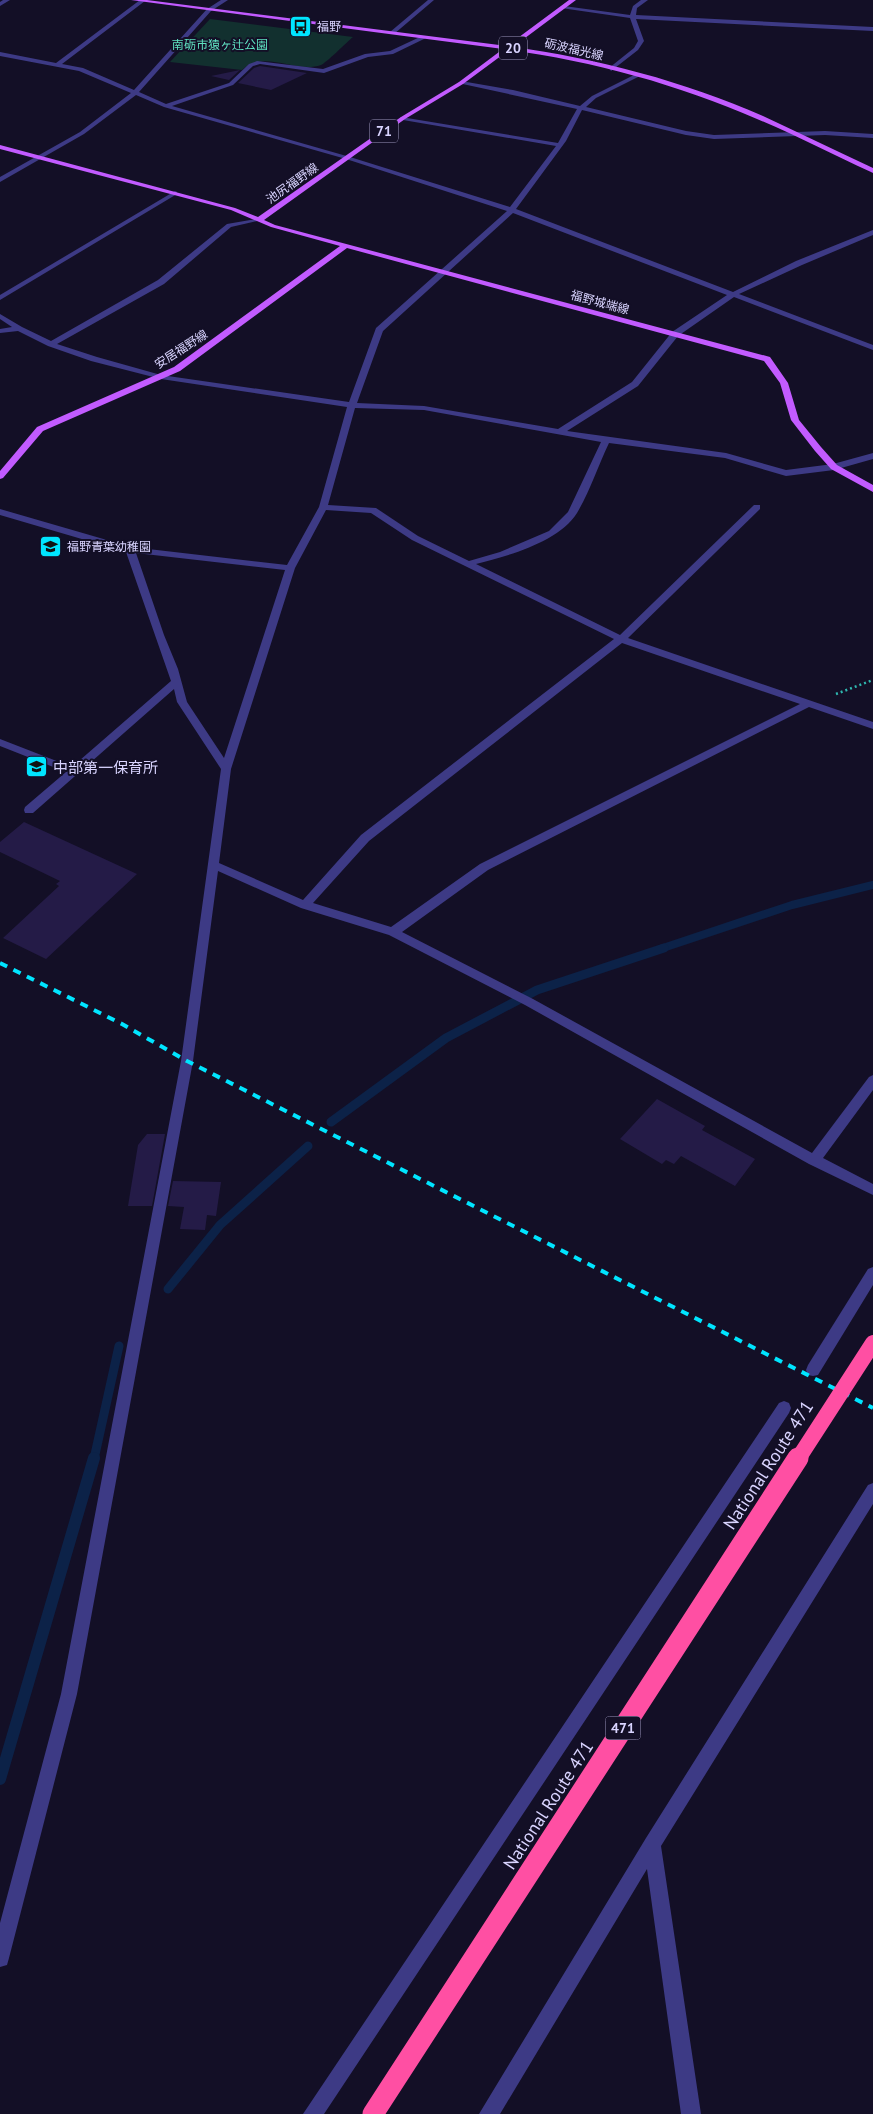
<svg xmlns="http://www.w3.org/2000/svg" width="873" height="2114" viewBox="0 0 873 2114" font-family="'PT Sans','Noto Sans JP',sans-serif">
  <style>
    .green { fill: #12302f }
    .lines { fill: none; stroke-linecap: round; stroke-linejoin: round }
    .stream-far2 { stroke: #0c2248; stroke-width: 8 }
    .stream-far1 { stroke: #0c2248; stroke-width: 9 }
    .stream { stroke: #0c2248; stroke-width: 12 }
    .building { fill: #241b47 }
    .path { stroke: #2fb8b0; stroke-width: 2.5; stroke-dasharray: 2 3; stroke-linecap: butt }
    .minor { fill: #3d3a85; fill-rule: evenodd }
    .major { fill: #c25bff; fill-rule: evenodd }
    .rail { stroke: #00e5ff; stroke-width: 4; stroke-dasharray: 8 7; stroke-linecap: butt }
    .highway-bridge-far1 { stroke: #ff4fa3; stroke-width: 16 }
    .highway-bridge { stroke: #ff4fa3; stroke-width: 21 }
    .labels { text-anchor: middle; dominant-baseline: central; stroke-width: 4; stroke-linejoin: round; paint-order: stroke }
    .far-poi-label { font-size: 12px; fill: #d9d4ff; stroke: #130f26; text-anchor: start }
    .far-park-label { font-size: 12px; fill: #5fe0c0; stroke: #130f26 }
    .far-street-label { font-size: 12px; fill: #d9d4ff; stroke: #130f26 }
    .shield { fill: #130f26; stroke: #9e99be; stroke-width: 1 }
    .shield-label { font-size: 14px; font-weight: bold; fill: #d9d4ff }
    .poi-label { font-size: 15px; fill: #d9d4ff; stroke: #130f26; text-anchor: start }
    .near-street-label { font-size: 18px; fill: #d9d4ff; stroke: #130f26 }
  </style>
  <rect width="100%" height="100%" fill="#130f26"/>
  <path class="green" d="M210,19L353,37C347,42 326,63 321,65C295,74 265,49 242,70L170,62Z"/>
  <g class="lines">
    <path class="stream-far2" d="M660,949L792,905L873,885"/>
    <path class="stream-far1" d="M331,1122L446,1038L537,990L664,948
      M168,1289L220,1225L308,1146
      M94,1459L119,1346"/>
    <path class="stream" d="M0,1779L94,1458"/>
  </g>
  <path class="building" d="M260,66L307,73L271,90L238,83L254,68Z
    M240,70L229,80L211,76Z
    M24,822L137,874L46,959L3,938L59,886L56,884L60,881L0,852V842Z
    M657,1099L705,1126L702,1130L755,1159L735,1186L681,1156L674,1164L666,1160L662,1164L620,1139Z
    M147,1134H165L152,1206H128L138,1145Z
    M173,1181L221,1182L216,1216L207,1215L205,1230L180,1229L184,1207L168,1206Z"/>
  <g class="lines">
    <path class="path" d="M836,694L873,680"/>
    <path class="minor" d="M3,0H10L0,6V2Z
      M140,0L145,1L62,64L83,68L134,90L207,9L221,0H228L211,11L139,92L166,104L229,83L249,64L257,61L323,69L365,54L390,51L422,36H426V38L393,54L368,57L324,73L260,64L253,66L233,85L172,106L350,157L510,207L556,146L403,120L400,118L401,117L558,143L577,109L458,83L461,81L513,90L580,106L592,96L638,73L640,76L596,98L586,107L686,131L714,135L825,131L873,134V138L825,135L714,139L686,135L582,110L566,141L516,209L733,292L796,261L873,230V235L802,265L739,294L873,345V350L734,297L678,336L638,386L567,431L726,453L786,470L833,464L873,453V459L834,470L786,476L725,458L609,443C598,466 590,491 577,513C559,542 508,556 476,564L620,635L754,505H760V509L628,638L873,722V729L809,707L488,870L402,932L533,999L812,1153L869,1077L873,1075V1090L823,1158L873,1184V1195L809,1164L525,1005L389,935L301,908L218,871L193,1061L77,1694L9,1958L7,1965L0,1967V1923L61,1694L181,1061L221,769L177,702L174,689L33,813H25L24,810L25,807L66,772L0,746V739L72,767L171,681L126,552L0,515V509L131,547L287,565L319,507L347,407L161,379L91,361L48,346L18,331L0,333V329L12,327L0,319V314L22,327L51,341L158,280L227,224L262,218V220L231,227L164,284L57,344L97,357L161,375L349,402L376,328L507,211L346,159L164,107L136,95L84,134L0,182V177L80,132L131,93L79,71L0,56V52L56,63ZM513,213L727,295L672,332L632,382L558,429L424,406L357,403L383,331ZM355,408L424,410L601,442L568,512L549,531L500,552L469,561L418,536L376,508L328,505ZM326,510L371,513L412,540L614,639L361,835L303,900L219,863L231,769L295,568ZM136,553L285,570L224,758L187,702L178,669L164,635ZM622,643L800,704L480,864L391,927L313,903L369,841Z
      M428,0H434L394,34H390V32Z
      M641,0H648L637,8L636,15L873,27V31L636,19L644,41L638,50L611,71L609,68L634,48L638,41L630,18L561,8L564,6L630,15L633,6Z
      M175,191L177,192V194L0,300V295Z
      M873,1267V1285L818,1375L813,1376L808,1375L806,1370L808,1365L868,1269Z
      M784,1401L789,1403L791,1408L789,1413L324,2114H303L779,1403Z
      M873,1483V1504L661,1846L701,2114H681L647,1869L500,2114H479L646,1838L868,1485Z"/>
    <path class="major" d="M131,0H147L507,46L569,0H576L513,47C596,58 686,82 763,116C800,133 836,151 873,168V173L871,172C833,155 796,135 757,119C679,85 593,61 509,50L463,84L405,119L264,220L275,225L770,357L788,383L799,420L821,447L837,465L873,485V492L831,469L815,451L791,420L780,383L764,361L347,248L180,371L43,431L3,478L0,479V471L37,427L174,367L340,246L271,227L231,210L0,149V145L235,208L258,217L401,117L459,82L503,49Z"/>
    <path class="rail" d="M0,963L122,1024L187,1061L873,1408"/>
    <path class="highway-bridge-far1" d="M798,1459L873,1343"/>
    <path class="highway-bridge" d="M373,2114L798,1458"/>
  </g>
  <defs>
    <symbol id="bus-square" viewBox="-11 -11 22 22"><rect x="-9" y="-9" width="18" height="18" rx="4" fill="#00e5ff" stroke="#130f26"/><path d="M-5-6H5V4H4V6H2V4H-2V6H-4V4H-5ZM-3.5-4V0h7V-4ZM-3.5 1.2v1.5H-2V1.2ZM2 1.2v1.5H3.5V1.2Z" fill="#111"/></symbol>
    <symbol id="school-square" viewBox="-11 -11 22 22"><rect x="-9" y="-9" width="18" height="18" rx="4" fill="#00e5ff" stroke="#130f26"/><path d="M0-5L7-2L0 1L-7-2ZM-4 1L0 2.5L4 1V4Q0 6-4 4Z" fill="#111"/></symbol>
  </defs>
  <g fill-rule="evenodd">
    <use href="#bus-square" x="288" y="14" width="25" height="25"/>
    <use href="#school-square" x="38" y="534" width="25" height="25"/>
    <use href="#school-square" x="24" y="754" width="25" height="25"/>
  </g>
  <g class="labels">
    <g class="far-poi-label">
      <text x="317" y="26">福野</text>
      <text x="67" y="546">福野青葉幼稚園</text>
    </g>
    <g class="far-park-label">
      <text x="220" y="44">南砺市猿ヶ辻公園</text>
    </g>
    <g class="far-street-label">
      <text transform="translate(574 49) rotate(13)">砺波福光線</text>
      <text transform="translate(292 183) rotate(-35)">池尻福野線</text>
      <text transform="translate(600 302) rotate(15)">福野城端線</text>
      <text transform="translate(181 349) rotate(-33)">安居福野線</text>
    </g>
    <g class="shield">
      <rect x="499" y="36.5" width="28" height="23" rx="4"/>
      <rect x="370" y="119.5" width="28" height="23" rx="4"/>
      <rect x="605.5" y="1716.5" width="35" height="23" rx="4"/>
    </g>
    <g class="shield-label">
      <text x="513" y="48">20</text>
      <text x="384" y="131">71</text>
      <text x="623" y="1728">471</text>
    </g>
    <g class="poi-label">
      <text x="53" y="767">中部第一保育所</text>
    </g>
    <g class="near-street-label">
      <text transform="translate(768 1465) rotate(-57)">National Route 471</text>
      <text transform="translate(548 1805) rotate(-57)">National Route 471</text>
    </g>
  </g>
</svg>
